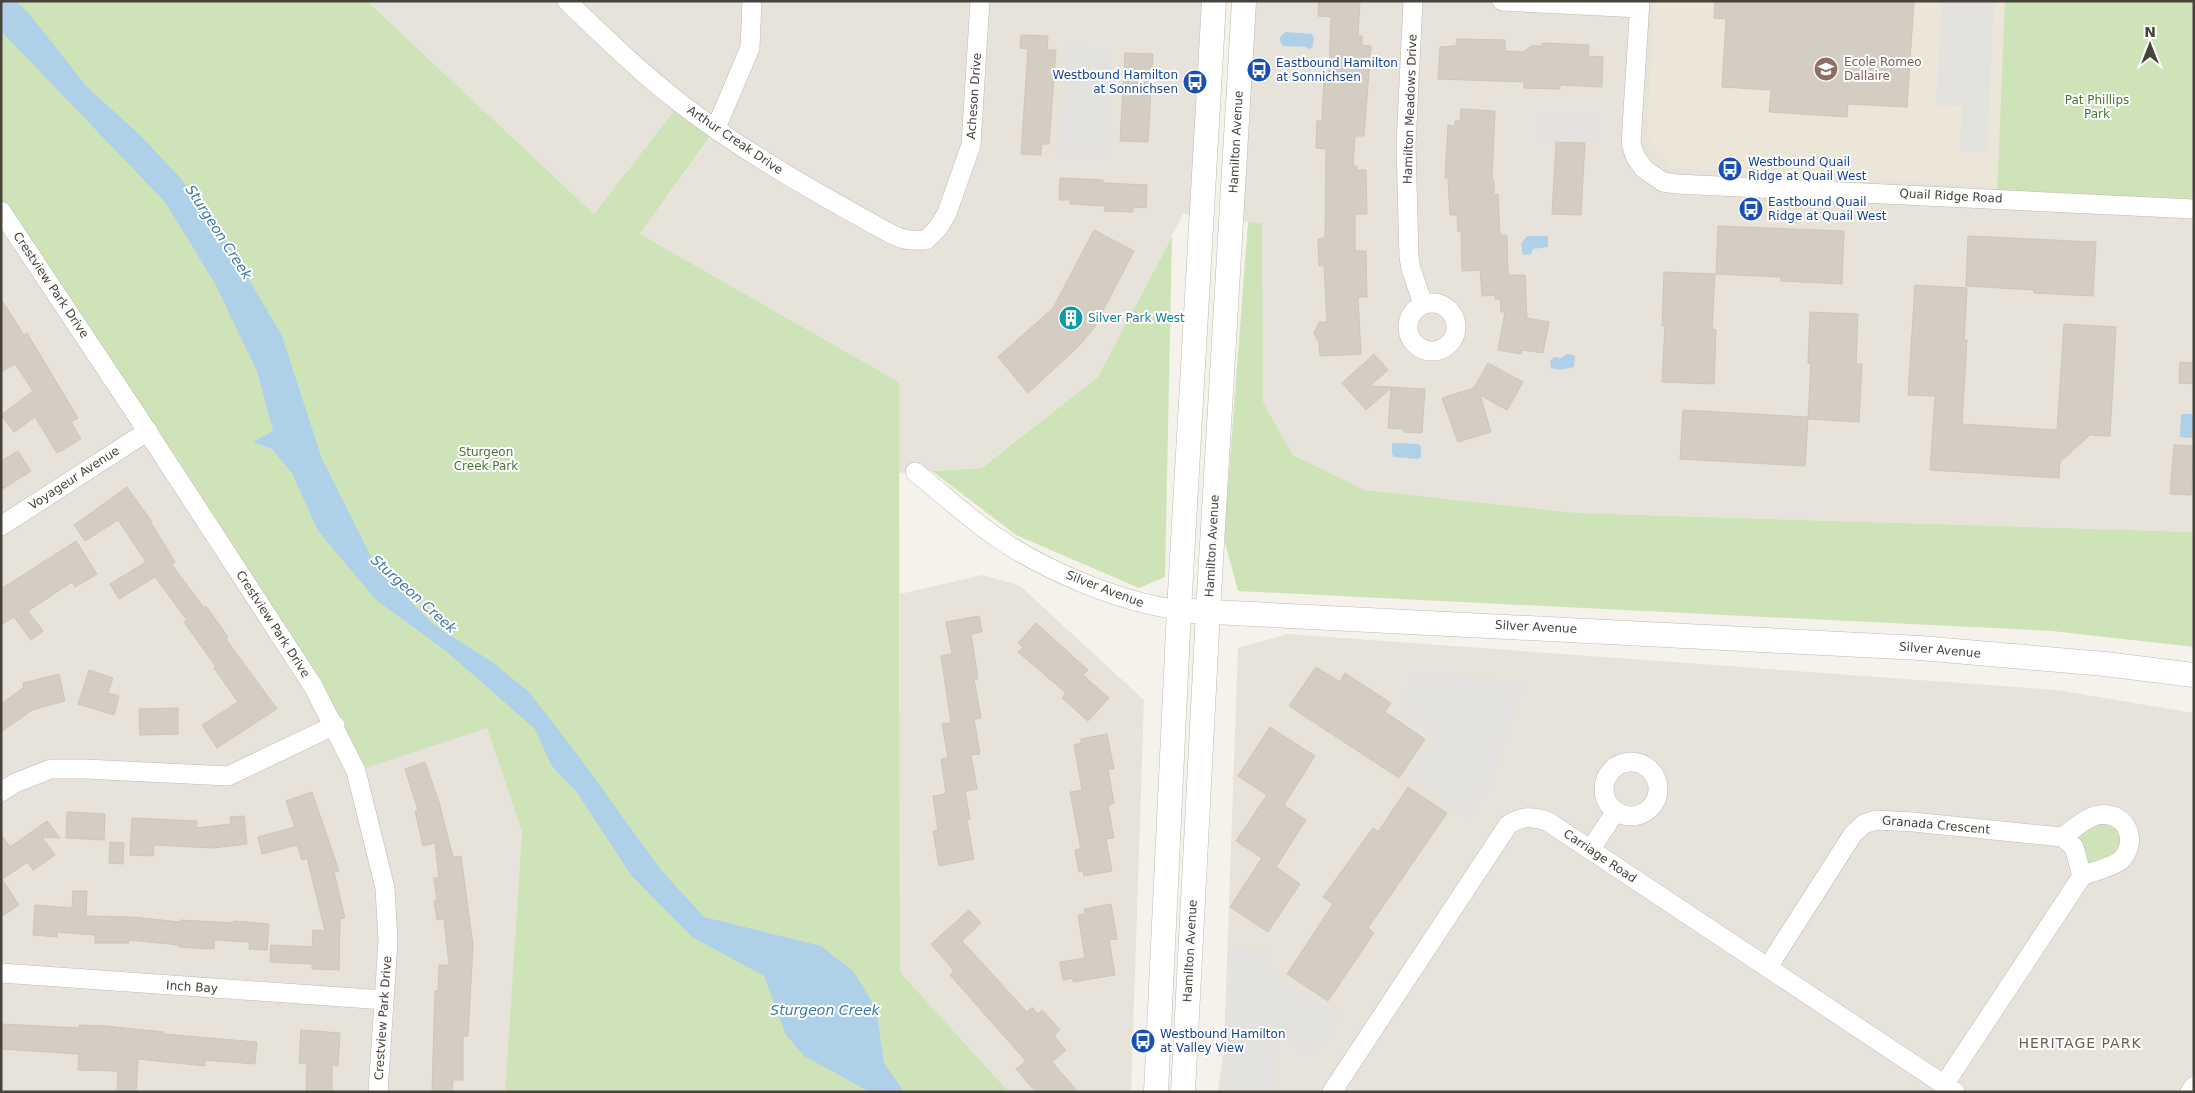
<svg xmlns="http://www.w3.org/2000/svg" width="2195" height="1093" viewBox="0 0 2195 1093" font-family="'DejaVu Sans',sans-serif">
  <style>
    .residential { fill: #e7e3da }
    .education { fill: #ebe6d7 }
    .green { fill: #cfe3b9 }
    .parking { fill: #e3e2df }
    .water { fill: #afd0e9 }
    .building { fill: #d4cec2; stroke: #cec6b6 }
    .lines { fill: none; stroke-linecap: round; stroke-linejoin: round }
    .minor-casing { stroke: #bfb9af; stroke-width: 20 }
    .tertiary-casing { stroke: #bfb9af; stroke-width: 25 }
    .minor { stroke: #fff; stroke-width: 19 }
    .tertiary { stroke: #fff; stroke-width: 24 }
    .labels { text-anchor: middle; dominant-baseline: central; stroke-width: 4; stroke-linejoin: round; paint-order: stroke }
    .education-label { font-size: 12px; fill: #785e54; stroke: #fff; text-anchor: start }
    .transit-label { font-size: 12px; fill: #164399; stroke: #fff; text-anchor: start }
    .street-label { font-size: 12px; fill: #47423a; stroke: #fff }
    .park-label { font-size: 12px; fill: #497333; stroke: #fff }
    .culture-label { font-size: 12px; fill: #0d838f; stroke: #fff; text-anchor: start }
    .water-label { font-size: 14px; font-style: italic; fill: #3e78a8; stroke: #fff }
    .neighbourhood-label { font-size: 14px; letter-spacing: 1px; fill: #696052; stroke: #fff }
  </style>
  <rect width="100%" height="100%" fill="#f4f2eb"/>
  <path class="residential" d="M367,1H1214L1202,215L1183,214L1098,377L980,468L899,473V382L640,234L716,129L680,103L594,214Z
    M1244,1H2194V532L1578,513L1365,490L1293,455L1263,402L1262,223L1232,221Z
    M1,211L487,727L522,832L505,1092H1Z
    M982,575L1019,585L1144,700L1131,1092H1009L900,972V594Z
    M1288,634L2057,690L2194,713V1092H1218L1224,1046L1238,648Z"/>
  <path class="education" d="M1653,1H2005L1997,187L1672,168L1648,138Z"/>
  <path class="green" d="M1,1H367L594,214L680,103L716,128L640,234L899,382L900,972L1009,1092H505L522,832L487,728L356,771L1,211Z
    M2005,1H2194V209L1997,198Z
    M1248,222L1262,223L1263,402L1293,455L1365,490L1578,513L2194,532V647L2052,631L1238,591L1224,539Z
    M1172,236L1165,577L1139,588L1016,535L932,471L981,468L1098,377Z
    M2109,814L2129,849L2082,876L2062,837Z"/>
  <path class="parking" d="M1942,1H1994L1987,152H1960L1962,106L1936,105Z
    M1066,47L1112,49L1106,159L1060,157Z
    M1540,112L1597,115V143L1538,140Z
    M1414,674L1524,682L1489,786L1469,818L1409,777L1438,733L1400,711Z
    M1232,949L1266,951V968L1341,1016L1326,1039L1312,1056L1275,1032L1273,1092L1225,1089Z"/>
  <path class="water" d="M1,1H15L27,11L87,87L141,136L195,194L234,254L282,336L322,459L375,565L433,624L492,662L529,692L577,754L661,870L704,917L821,946L853,971L876,1008L884,1063L904,1092H870L804,1056L786,1035L764,976L692,937L631,875L576,791L551,765L535,729L446,651L376,600L318,531L292,473L272,449L253,442L273,431L257,371L214,282L165,202L1,31Z
    M1285,32L1312,34L1314,39L1312,48L1308,49L1306,47L1283,46L1280,41V37Z
    M1527,236H1546L1548,237V247L1533,249L1531,254L1523,255L1521,244Z
    M1567,354L1573,355L1575,357L1574,367L1560,370L1551,368L1550,361L1554,357L1561,358Z
    M2181,414H2194V438L2180,437Z
    M1395,443L1419,444L1421,447V457L1418,459L1394,457L1392,454V444Z"/>
  <path class="building" d="M1319,1H1360L1358,36H1362V45L1371,46L1364,136H1355L1353,166H1357V170H1366L1367,214H1355V251H1366L1367,297H1358L1361,354L1320,356L1319,343L1314,333L1319,322H1327L1324,265L1319,266L1318,239L1325,238L1326,149L1316,148L1317,121H1322L1324,78L1325,72H1329L1331,17L1318,16Z
    M1715,1H1914L1907,107L1848,104L1847,117L1769,112L1771,90L1722,87L1726,19L1714,18Z
    M1021,35L1048,36L1047,50H1056L1049,144H1042L1041,155L1021,154L1028,49L1020,48Z
    M1457,39L1505,40V51L1523,52L1531,46H1542V43L1589,45L1588,56L1603,57L1602,87L1560,85V89L1524,88V82L1438,79L1440,47L1456,46Z
    M1125,53L1153,54L1148,142L1120,141Z
    M1461,109L1495,111L1492,178L1494,182V195L1498,194L1500,235H1507L1508,275H1525L1527,318L1549,322L1543,353L1522,350L1521,354L1498,350L1505,312H1501L1500,299H1495V295L1482,296L1480,270L1462,271L1461,231L1458,232L1457,215H1450L1448,178H1445L1448,125L1455,126V121H1460Z
    M1556,142L1585,143L1581,215L1552,214Z
    M1060,178L1103,180V183L1147,185L1146,208L1133,207V212L1104,211L1106,206L1070,204L1071,200H1059Z
    M1718,226L1844,231L1842,284L1781,281V277L1716,274Z
    M1094,230L1134,251L1094,328L1079,346L1028,393L998,357L1053,308Z
    M1968,236L2096,242L2093,296L2034,293V290L1966,286Z
    M1664,272L1715,274L1712,329L1716,330L1714,384L1662,382L1665,326H1662Z
    M1915,285L1967,288L1964,340H1967L1962,424L2057,430L2064,324L2116,327L2110,436L2090,435L2060,462L2059,478L1930,470L1935,396L1908,395Z
    M1,299L24,335L27,333L78,418L71,422L81,439L57,453L35,417L14,432L1,415L33,391L15,364L1,372Z
    M1810,312L1858,314L1856,364H1862L1859,422L1808,419L1811,363H1808Z
    M1374,354L1388,370L1370,386L1425,389L1422,433L1404,432V429L1388,428L1391,388L1366,410L1342,383Z
    M2180,362L2194,363V384L2179,383Z
    M1488,363L1523,382L1507,410L1480,395L1491,432L1458,442L1442,398L1474,388Z
    M1683,410L1808,417L1805,466L1680,459Z
    M2174,445L2194,446L2191,495L2170,494Z
    M18,451L31,471L1,490V461Z
    M127,487L152,522L151,523L175,562L172,565L204,608L206,606L228,637L226,639L277,709L217,748L202,725L238,702L214,668L216,667L184,622L187,620L155,577L119,599L110,584L146,562L118,520L85,541L74,525Z
    M76,541L97,574L75,587L72,582L28,611L43,631L31,640L14,617L1,625V589Z
    M979,616L982,632L971,634L978,679H974L981,718L974,719L980,754L971,755L977,789L965,791L970,819L967,820L974,859L939,866L933,831L938,830L933,796L946,794L941,759L948,758L942,724L951,723L941,656L952,654L946,622Z
    M1036,623L1088,670L1083,675L1109,698L1088,721L1062,698L1066,693L1018,652L1023,647L1018,643Z
    M1316,667L1340,682L1345,673L1391,703L1385,712L1425,739L1399,778L1289,706Z
    M89,670L113,678L108,693L119,696L114,715L78,704Z
    M59,674L65,701L32,710L1,732V704L24,687L23,683Z
    M178,708V734L140,735L139,709Z
    M1270,727L1315,756L1284,805L1306,820L1276,867L1300,884L1268,932L1230,907L1262,858L1236,841L1267,795L1238,776Z
    M1107,734L1114,769H1108L1114,803L1108,805L1114,838L1106,839L1112,871L1084,876L1083,871L1079,872L1075,850L1080,849V844L1070,792L1082,790L1074,745L1081,743V739Z
    M425,762L439,802L453,857L461,856L473,945L468,1036H463V1080H453L452,1092H432L435,991H438L439,965H449L444,919L437,920L434,901H437L434,878H439L435,843L423,846L415,811L418,810L405,769Z
    M1408,787L1447,813L1368,928L1374,933L1328,1001L1287,974L1333,904L1323,897L1373,828L1378,832Z
    M312,792L339,871L334,872L345,918L340,919L339,970L312,969V964L270,962L271,945L312,947L313,930L325,931L307,858L302,860L297,845L262,854L258,837L295,827L286,801Z
    M67,812L105,814L104,840L66,838Z
    M244,816L247,844L212,848L154,845L153,856L130,855L132,818L197,821L196,828L231,824L230,817Z
    M47,821L60,838L42,837L55,855L33,870L28,862L2,879L19,905L1,917V834L10,847Z
    M110,842L124,843L123,864L109,863Z
    M73,891H87L86,916L132,917L180,922V920L233,923L234,921L269,924L267,950L249,949L250,942L214,940V949L179,947V945L129,940V943H95V935L57,932V937L33,935L35,905L72,908Z
    M1111,904L1117,939L1109,940L1115,975L1073,982V978L1063,980L1060,962L1085,958L1078,915L1085,914L1084,909Z
    M969,910L981,923L962,941L1027,1012L1032,1007L1038,1014L1042,1010L1060,1030L1054,1036L1066,1050L1052,1062L1078,1092H1036L1016,1069L1026,1061L950,975L954,971L931,944Z
    M1,1024L79,1028V1025L106,1026L164,1032L163,1034L257,1042L255,1064L205,1060V1066L138,1059L136,1092H117L118,1071L78,1070L79,1054L1,1049Z
    M301,1030L340,1033L338,1066L332,1065V1092H306L307,1064L299,1063Z"/>
  <g class="lines">
    <defs>
      <path id="minor" d="M567,1C603,36 640,72 680,103C746,154 819,194 891,234C903,240 912,241 926,240L938,228L947,213L971,145L980,1
        M1413,1L1406,145L1409,257L1411,269L1423,304
        M1502,1L1639,8
        M1640,1L1631,143L1635,156L1644,169L1663,182L1677,184L2194,209
        M716,128L750,48L752,1
        M1,211L136,414L313,686L356,771L385,888L388,941L378,1092
        M1408 327a24 24 0 1 1 48 0a24 24 0 1 1-48 0Z
        M915,472C943,494 969,519 999,539C1048,572 1120,602 1179,610
        M1,526L148,431
        M1604 789a27 27 0 1 1 54 0a27 27 0 1 1-54 0Z
        M1,792L15,783L51,769H85L228,776L335,725
        M2062,837C2072,831 2086,817 2098,815C2125,810 2140,840 2121,860C2115,866 2092,872 2082,876
        M1590,850L1616,811
        M1768,967L1853,834L1864,824L1876,820L1913,822L2062,837L2074,847L2082,876L1944,1085
        M1,973L384,1000
        M1332,1092L1508,825C1522,816 1531,816 1547,821L1955,1092
        M2190,1092L2194,1086"/>
      <path id="tertiary" d="M1193,611L1920,648L2105,664L2194,675
        M1156,1092L1179,610L1214,1
        M1183,1092L1208,612L1244,1"/>
    </defs>
    <use href="#minor" class="minor-casing"/>
    <use href="#tertiary" class="tertiary-casing"/>
    <use href="#minor" class="minor"/>
    <use href="#tertiary" class="tertiary"/>
  </g>
  <defs>
    <symbol id="school-disc" viewBox="-11 -11 22 22"><circle r="9.5" fill="#8d6e63" stroke="#fff"/><path d="M0-5L7-2L0 1L-7-2ZM-4 1L0 2.5L4 1V4Q0 6-4 4Z" fill="#fff"/></symbol>
    <symbol id="bus-disc" viewBox="-11 -11 22 22"><circle r="9.5" fill="#1a4fb4" stroke="#fff"/><path d="M-5-6H5V4H4V6H2V4H-2V6H-4V4H-5ZM-3.5-4V0h7V-4ZM-3.5 1.2v1.5H-2V1.2ZM2 1.2v1.5H3.5V1.2Z" fill="#fff"/></symbol>
    <symbol id="building-disc" viewBox="-11 -11 22 22"><circle r="9.5" fill="#0f9aa8" stroke="#fff"/><path d="M-4-6H4V6H1V3H-1V6H-4ZM-2.5-4.3h1.7v1.8h-1.7ZM.8-4.3h1.7v1.8H.8ZM-2.5-1h1.7V.8h-1.7ZM.8-1h1.7V.8H.8Z" fill="#fff"/></symbol>
  </defs>
  <g fill-rule="evenodd">
    <use href="#school-disc" x="1812" y="55" width="28" height="28"/>
    <use href="#bus-disc" x="1245" y="56" width="28" height="28"/>
    <use href="#bus-disc" x="1181" y="68" width="28" height="28"/>
    <use href="#bus-disc" x="1716" y="155" width="28" height="28"/>
    <use href="#bus-disc" x="1737" y="195" width="28" height="28"/>
    <use href="#building-disc" x="1057" y="304" width="28" height="28"/>
    <use href="#bus-disc" x="1129" y="1027" width="28" height="28"/>
  </g>
  <g class="labels">
    <g class="education-label">
      <text x="1844" y="62">Ecole Romeo<tspan x="1844" dy="14">Dallaire</tspan></text>
    </g>
    <g class="transit-label">
      <text x="1276" y="63">Eastbound Hamilton<tspan x="1276" dy="14">at Sonnichsen</tspan></text>
      <text x="1178" y="75" text-anchor="end">Westbound Hamilton<tspan x="1178" dy="14">at Sonnichsen</tspan></text>
      <text x="1748" y="162">Westbound Quail<tspan x="1748" dy="14">Ridge at Quail West</tspan></text>
      <text x="1768" y="202">Eastbound Quail<tspan x="1768" dy="14">Ridge at Quail West</tspan></text>
      <text x="1160" y="1034">Westbound Hamilton<tspan x="1160" dy="14">at Valley View</tspan></text>
    </g>
    <g class="street-label">
      <text transform="translate(974 96) rotate(-86)">Acheson Drive</text>
      <text transform="translate(1410 109) rotate(-88)">Hamilton Meadows Drive</text>
      <text transform="translate(735 140) rotate(34)">Arthur Creak Drive</text>
      <text transform="translate(1236 142) rotate(-87)">Hamilton Avenue</text>
      <text transform="translate(1951 196) rotate(3)">Quail Ridge Road</text>
      <text transform="translate(51 285) rotate(56)">Crestview Park Drive</text>
      <text transform="translate(74 478) rotate(-33)">Voyageur Avenue</text>
      <text transform="translate(1212 546) rotate(-87)">Hamilton Avenue</text>
      <text transform="translate(1105 589) rotate(21)">Silver Avenue</text>
      <text transform="translate(273 624) rotate(57)">Crestview Park Drive</text>
      <text transform="translate(1536 627) rotate(3)">Silver Avenue</text>
      <text transform="translate(1940 650) rotate(5)">Silver Avenue</text>
      <text transform="translate(1936 825) rotate(5)">Granada Crescent</text>
      <text transform="translate(1600 856) rotate(34)">Carriage Road</text>
      <text transform="translate(1190 951) rotate(-87)">Hamilton Avenue</text>
      <text transform="translate(192 987) rotate(4)">Inch Bay</text>
      <text transform="translate(383 1018) rotate(-86)">Crestview Park Drive</text>
    </g>
    <g class="park-label">
      <text x="2097" y="100">Pat Phillips<tspan x="2097" dy="14">Park</tspan></text>
      <text x="486" y="452">Sturgeon<tspan x="486" dy="14">Creek Park</tspan></text>
    </g>
    <g class="culture-label">
      <text x="1088" y="318">Silver Park West</text>
    </g>
    <g class="water-label">
      <text transform="translate(219 232) rotate(57)">Sturgeon Creek</text>
      <text transform="translate(414 594) rotate(42)">Sturgeon Creek</text>
      <text x="825" y="1010">Sturgeon Creek</text>
    </g>
    <g class="neighbourhood-label">
      <text x="2080" y="1043">HERITAGE PARK</text>
    </g>
  </g>
  <rect width="2195" height="1093" fill="none" stroke="#47423a" stroke-width="5"/>
  <g transform="translate(2150 45)" stroke="#ffffff" stroke-width="4" paint-order="stroke">
  <path d="M0-4L9 19L0 12L-9 19Z" fill="#47423a"/>
  <text y="-8" font-size="14" font-weight="bold" text-anchor="middle" fill="#47423a">N</text>
  </g>
</svg>
